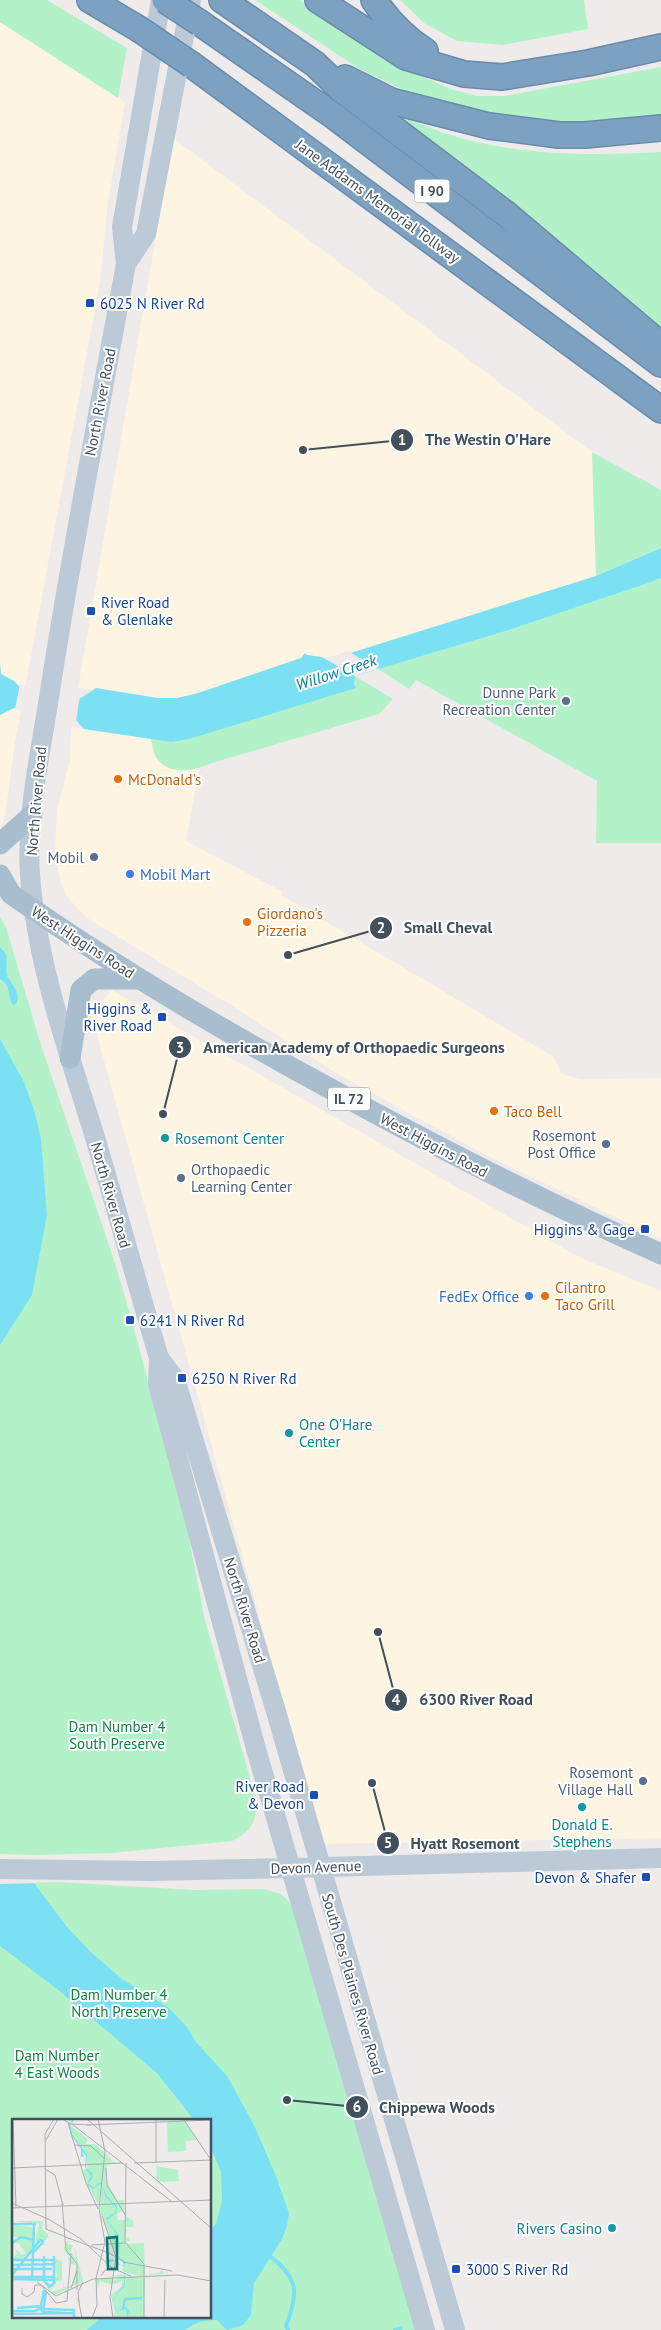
<svg xmlns="http://www.w3.org/2000/svg" width="661" height="2330" viewBox="0 0 661 2330" font-family="'PT Sans',sans-serif">
  <style>
    .commercial { fill: #fdf4e1 }
    .green { fill: #b3f2c9; fill-rule: evenodd }
    .water { fill: #7ce0f4 }
    .pier { fill: #efebeb }
    .lines { fill: none; stroke-linecap: round; stroke-linejoin: round }
    .stream { stroke: #7ce0f4; stroke-width: 4 }
    .highway-casing { stroke: #698cac; stroke-width: 28 }
    .secondary { stroke: #bccad7; stroke-width: 20 }
    .primary { stroke: #a8bdce; stroke-width: 21 }
    .highway { stroke: #7da1c0; stroke-width: 25 }
    .highway-bridge-casing { stroke: #698cac; stroke-width: 28; stroke-linecap: butt }
    .highway-bridge { stroke: #7da1c0; stroke-width: 25 }
    .transit-dot { fill: #1a4fb4; stroke: #fff; stroke-width: 2 }
    .service-dot { fill: #5c6f8a; stroke: #fff; stroke-width: 2 }
    .food-dot { fill: #e8710a; stroke: #fff; stroke-width: 2 }
    .shop-dot { fill: #3f7fe0; stroke: #fff; stroke-width: 2 }
    .culture-dot { fill: #0f9aa8; stroke: #fff; stroke-width: 2 }
    .labels { text-anchor: middle; dominant-baseline: central; stroke-width: 4; stroke-linejoin: round; paint-order: stroke }
    .shield { fill: #fff; stroke: #7b848c; stroke-width: 1 }
    .shield-label { font-size: 14px; font-weight: bold; fill: #42505b }
    .street-label { font-size: 15px; fill: #42505b; stroke: #fff }
    .transit-label { font-size: 15px; fill: #164399; stroke: #fff; text-anchor: start }
    .service-label { font-size: 15px; fill: #4e5e75; stroke: #fff; text-anchor: end }
    .food-label { font-size: 15px; fill: #c56008; stroke: #fff; text-anchor: start }
    .shop-label { font-size: 15px; fill: #366cbe; stroke: #fff; text-anchor: start }
    .culture-label { font-size: 15px; fill: #0d838f; stroke: #fff; text-anchor: start }
    .park-label { font-size: 15px; fill: #0d8243; stroke: #fff }
    .water-label { font-size: 16px; font-style: italic; fill: #037f98; stroke: #fff }
    .inset-river { fill: none; stroke: #7ce0f4; stroke-width: 2.5 }
    .inset-road { fill: none; stroke: #aaadb1; stroke-width: 1 }
    .view { fill: #0f766e; fill-opacity: 0.15; stroke: #0f766e; stroke-width: 2.5 }
    .inset-edge { fill: none; stroke: #42505b; stroke-width: 2.5 }
    .leader { fill: none; stroke: #42505b; stroke-width: 2 }
    .callout-dot { fill: #42505b; stroke: #fff; stroke-width: 2 }
    .mark-label { font-size: 15px; text-anchor: middle; font-weight: bold; fill: #fff }
    .callout-label { font-size: 16px; text-anchor: middle; font-weight: bold; fill: #42505b; stroke: #fff; stroke-width: 4; stroke-linejoin: round; paint-order: stroke }
  </style>
  <rect width="100%" height="100%" fill="#efebeb"/>
  <path class="commercial" d="M0,22L125,102L108,202L100,282L15,743L5,816L0,830Z
    M173,138L592,452L596,576L184,706L78,688Z
    M71,727L151,739L155,757L183,771L199,769L186,841L283,892L281,895L554,1057L561,1074L580,1079L661,1078V1239L488,1156L339,1075L239,1010L90,920L76,907L66,895L61,883L55,852L57,810L70,760Z
    M112,990L581,1258L661,1291V1838L323,1844L91,1014Z"/>
  <path class="green" d="M0,0H47L127,48L118,98L0,22Z
    M255,0H299L428,79L454,90L477,96H504L661,67V118L601,124L513,120L412,94L358,68Z
    M400,0H584L588,29L503,45L457,41L424,23Z
    M403,115C415,121 428,127 441,132C512,156 588,156 661,152V330L400,119Z
    M592,452L661,490V548L596,576Z
    M661,578V843H596L597,781L416,680L409,689L378,669L509,630Z
    M355,676L393,699L379,714L212,763C195,771 165,777 155,755C153,750 152,744 151,739L171,742L356,687L354,684Z
    M0,917L6,927L40,1042L114,1260L130,1314L127,1316L129,1323L132,1322L184,1513L205,1620L254,1792C259,1816 255,1830 232,1841L111,1853L36,1855L0,1854Z
    M58,1882L194,1890L264,1889L281,1894L289,1901L294,1911L416,2330H0V1884ZM14,2120H210V2316H14Z"/>
  <path class="water" d="M661,548V578L648,583L509,630L355,676L354,684L356,688L189,739L171,742L84,729L76,720L14,708L0,715V662L1,674L14,681L19,686L81,698L96,688L158,698H177L198,693L301,658L305,653L307,655L322,657L328,660L596,576Z
    M0,947L6,954C8,961 5,969 7,975C11,985 21,991 17,1003L13,1005C7,996 12,986 0,979Z
    M0,1039L24,1082L35,1113L41,1139L47,1215L32,1295L0,1345Z
    M0,1854L34,1883L67,1927L93,1954L122,1979L168,2007L187,2027L196,2042L227,2076L254,2125L276,2176L289,2213L287,2226L282,2239L254,2283L251,2315L243,2325L227,2330L217,2320C204,2320 196,2322 185,2330H87L102,2316H210V2229L216,2224L222,2201L221,2171L210,2147V2120H194L157,2073L57,1989L0,1946Z"/>
  <path class="pier" d="M348,651L378,669L355,676L322,657L328,658Z
    M20,685L80,696L76,721L15,709Z
    M0,1854H3L37,1883L0,1884Z"/>
  <g class="lines">
    <path class="stream" d="M268,2255C299,2277 299,2293 286,2326L288,2330
      M395,2330L401,2328"/>
    <defs>
      <path id="highway" d="M90,0L139,29
        M222,0L315,64L341,89L506,214L661,345
        M318,0L406,57L464,74L502,77L588,63L661,47
        M374,0C388,21 403,37 425,51
        M200,23L334,116L661,364
        M192,65L661,410
        M345,78L391,101L489,126L559,135H585L661,128"/>
    </defs>
    <use href="#highway" class="highway-casing"/>
    <path class="secondary" d="M161,0L122,227L126,264C100,406 72,548 50,691C41,751 26,814 30,875C37,964 67,1047 93,1131C116,1207 137,1283 159,1358L158,1384L256,1749L425,2330
      M126,264L146,234L191,0
      M159,1358L175,1379L275,1708L455,2330
      M0,1869L150,1871L290,1868L661,1858"/>
    <path class="primary" d="M0,844L32,815
      M0,875L11,894C112,965 218,1028 327,1087C436,1147 547,1203 661,1254
      M70,1058L81,990L94,979H140"/>
    <use href="#highway" class="highway"/>
    <defs>
      <path id="highway-bridge" d="M165,0L200,23
        M139,29L192,65"/>
    </defs>
    <use href="#highway-bridge" class="highway-bridge-casing"/>
    <use href="#highway-bridge" class="highway-bridge"/>
  </g>
  <g class="transit-dot">
    <rect x="85" y="298" width="10" height="10" rx="2.5"/>
    <rect x="86" y="606" width="10" height="10" rx="2.5"/>
    <rect x="157" y="1012" width="10" height="10" rx="2.5"/>
    <rect x="640" y="1224" width="10" height="10" rx="2.5"/>
    <rect x="125" y="1315" width="10" height="10" rx="2.5"/>
    <rect x="177" y="1373" width="10" height="10" rx="2.5"/>
    <rect x="309" y="1790" width="10" height="10" rx="2.5"/>
    <rect x="641" y="1872" width="10" height="10" rx="2.5"/>
    <rect x="451" y="2264" width="10" height="10" rx="2.5"/>
  </g>
  <g class="service-dot">
    <circle cx="566" cy="701" r="5"/>
    <circle cx="94" cy="857" r="5"/>
    <circle cx="606" cy="1144" r="5"/>
    <circle cx="181" cy="1178" r="5"/>
    <circle cx="643" cy="1781" r="5"/>
  </g>
  <g class="food-dot">
    <circle cx="118" cy="779" r="5"/>
    <circle cx="247" cy="922" r="5"/>
    <circle cx="494" cy="1111" r="5"/>
    <circle cx="545" cy="1296" r="5"/>
  </g>
  <g class="shop-dot">
    <circle cx="130" cy="874" r="5"/>
    <circle cx="529" cy="1296" r="5"/>
  </g>
  <g class="culture-dot">
    <circle cx="165" cy="1138" r="5"/>
    <circle cx="289" cy="1433" r="5"/>
    <circle cx="582" cy="1807" r="5"/>
    <circle cx="612" cy="2228" r="5"/>
  </g>
  <g class="labels">
    <g class="shield">
      <rect x="414.5" y="179.5" width="35" height="23" rx="4"/>
      <rect x="328" y="1087.5" width="42" height="23" rx="4"/>
    </g>
    <g class="shield-label">
      <text x="432" y="191">I 90</text>
      <text x="349" y="1099">IL 72</text>
    </g>
    <g class="street-label">
      <text transform="translate(378 201) rotate(36)">Jane Addams Memorial Tollway</text>
      <text transform="translate(100 402) rotate(-79)">North River Road</text>
      <text transform="translate(36 801) rotate(-85)">North River Road</text>
      <text transform="translate(83 942) rotate(33)">West Higgins Road</text>
      <text transform="translate(434 1145) rotate(28)">West Higgins Road</text>
      <text transform="translate(111 1195) rotate(74)">North River Road</text>
      <text transform="translate(245 1610) rotate(73)">North River Road</text>
      <text transform="translate(316 1867) rotate(-2)">Devon Avenue</text>
      <text transform="translate(353 1984) rotate(74)">South Des Plaines River Road</text>
    </g>
    <g class="transit-label">
      <text x="100" y="303">6025 N River Rd</text>
      <text x="101" y="602">River Road<tspan x="101" dy="17">&amp; Glenlake</tspan></text>
      <text x="152" y="1008" text-anchor="end">Higgins &amp;<tspan x="152" dy="17">River Road</tspan></text>
      <text x="635" y="1229" text-anchor="end">Higgins &amp; Gage</text>
      <text x="140" y="1320">6241 N River Rd</text>
      <text x="192" y="1378">6250 N River Rd</text>
      <text x="304" y="1786" text-anchor="end">River Road<tspan x="304" dy="17">&amp; Devon</tspan></text>
      <text x="636" y="1877" text-anchor="end">Devon &amp; Shafer</text>
      <text x="466" y="2269">3000 S River Rd</text>
    </g>
    <g class="service-label">
      <text x="556" y="692">Dunne Park<tspan x="556" dy="17">Recreation Center</tspan></text>
      <text x="84" y="857">Mobil</text>
      <text x="596" y="1135">Rosemont<tspan x="596" dy="17">Post Office</tspan></text>
      <text x="191" y="1169" text-anchor="start">Orthopaedic<tspan x="191" dy="17">Learning Center</tspan></text>
      <text x="633" y="1772">Rosemont<tspan x="633" dy="17">Village Hall</tspan></text>
    </g>
    <g class="food-label">
      <text x="128" y="779">McDonald's</text>
      <text x="257" y="913">Giordano's<tspan x="257" dy="17">Pizzeria</tspan></text>
      <text x="504" y="1111">Taco Bell</text>
      <text x="555" y="1287">Cilantro<tspan x="555" dy="17">Taco Grill</tspan></text>
    </g>
    <g class="shop-label">
      <text x="140" y="874">Mobil Mart</text>
      <text x="519" y="1296" text-anchor="end">FedEx Office</text>
    </g>
    <g class="culture-label">
      <text x="175" y="1138">Rosemont Center</text>
      <text x="299" y="1424">One O'Hare<tspan x="299" dy="17">Center</tspan></text>
      <text x="582" y="1824" text-anchor="middle">Donald E.<tspan x="582" dy="17">Stephens</tspan></text>
      <text x="602" y="2228" text-anchor="end">Rivers Casino</text>
    </g>
    <g class="park-label">
      <text x="117" y="1726">Dam Number 4<tspan x="117" dy="17">South Preserve</tspan></text>
      <text x="119" y="1994">Dam Number 4<tspan x="119" dy="17">North Preserve</tspan></text>
      <text x="57" y="2055">Dam Number<tspan x="57" dy="17">4 East Woods</tspan></text>
    </g>
    <g class="water-label">
      <text transform="translate(336 672) rotate(-18)">Willow Creek</text>
    </g>
  </g>
  <g transform="translate(12 2119)">
    <rect width="199" height="199" fill="#efebeb"/>
    <path d="M172,2L185,21L174,22V32L156,33L155,3ZM58,6L76,20L74,25H83L92,33V57L86,85L74,63L71,51L75,50L74,35L61,17ZM93,34L104,45H95L94,62L105,81H112V91L105,95L106,101H114V97L121,102L122,108H114V120L117,117L118,122H113L114,125L132,124L133,156L147,154L150,151L152,155L126,157L110,152L112,143L105,138L88,92ZM144,47L166,51L167,62L145,63ZM0,102H31L30,110L37,116L31,125L35,126H29L30,118L22,128L27,105ZM0,106L20,108L22,119L0,118ZM9,119L20,122V129L11,140H1L5,134L3,130L10,136L14,134L6,124L2,125ZM57,122L55,125L61,126L58,134L64,139L62,127L71,162L66,165L65,145L55,133L64,145L65,165L43,176L41,175L36,170L40,169L42,158H45L42,138L50,143V161L45,162L41,169L38,171L39,173L51,169L52,163V168L59,167L63,155L64,146L59,145V143L56,140V138L59,140L54,134L53,128L52,139V128H53L54,130V123ZM110,155L126,158L119,159L139,158L133,159L132,199H101L103,193L99,176L110,167V162L100,166L88,162L85,170L84,160L101,159V162L107,159L102,157Z" fill="#b3f2c9"/>
    <path d="M62,0L61,3L67,2L58,4L60,15L73,33L75,36L74,49L80,54V59L76,65L82,69L87,64H90L94,76L105,88L104,94L95,101L106,115L102,121L108,127L106,137L113,143V164L112,168L102,179L100,185L106,192L114,188L117,192L115,199L114,190L105,192L100,185L101,180L112,166L113,147L107,146L105,141L95,144L94,140L106,141L108,146H113L105,137L107,128L101,120L104,114L95,102V99L103,94L104,89L93,77L90,64L81,70L75,66L79,57L73,48L74,37L70,32L72,37L69,38V30L60,17L57,7V4Z" fill="#7ce0f4"/>
    <path class="inset-river" d="M0,105H24M0,124L9,118L22,121M21,134L31,123L29,121M32,137V162L37,167M0,141H41M0,146L42,145M0,150H40M0,156L29,120M0,158H42M0,160L41,161M20,160L22,105M36,169L42,164V137M26,188L32,193L54,194M5,189L29,187L32,171M31,190L62,191V198M111,190L113,180L130,179M0,192H23L32,188L34,172M0,195L62,194"/>
    <path class="inset-road" d="M1,0L4,89M42,0L33,15L34,110L59,120M51,0L58,5L79,6M75,0L199,109M172,1L199,41M173,2L199,1M56,4L74,64L86,90M60,5L159,82M75,6L173,2M34,21L46,0M62,26L79,27L93,40M144,43V1M114,44L113,123L132,145V199M122,44L199,41M0,49L111,44M94,49L95,66L114,97M33,50L43,56L51,86M0,84L38,101L69,120L100,149L119,157M50,84L54,131L65,145V171M0,89L199,81M90,97L104,138L98,178L101,199M56,119L97,134L114,144M79,126L114,124M111,143L160,152M89,157L93,151H103M25,163L44,177L81,160L166,156L199,162M29,166L44,184L55,182L59,134M10,169V175L15,178L22,173L23,166H29M59,169L65,152M66,179L70,199M67,183L66,173L71,163M80,199L85,186L84,159L93,123L87,90L93,32L86,0M152,199L153,161"/>
    <path class="view" d="M105,118V150H96L95,119Z"/>
    <rect width="199" height="199" class="inset-edge"/>
  </g>
  <path class="leader" d="M303 450L402 440M288 955L381 928M163 1114L180 1047M378 1632L396 1700M372 1783L388 1843M287 2100L357 2107"/>
  <g class="callout-dot">
    <circle cx="303" cy="450" r="5"/>
    <circle cx="288" cy="955" r="5"/>
    <circle cx="163" cy="1114" r="5"/>
    <circle cx="378" cy="1632" r="5"/>
    <circle cx="372" cy="1783" r="5"/>
    <circle cx="287" cy="2100" r="5"/>
    <circle cx="402" cy="440" r="12"/>
    <circle cx="381" cy="928" r="12"/>
    <circle cx="180" cy="1047" r="12"/>
    <circle cx="396" cy="1700" r="12"/>
    <circle cx="388" cy="1843" r="12"/>
    <circle cx="357" cy="2107" r="12"/>
  </g>
  <g class="mark-label">
    <text x="402" y="445">1</text>
    <text x="381" y="933">2</text>
    <text x="180" y="1053">3</text>
    <text x="396" y="1705">4</text>
    <text x="388" y="1848">5</text>
    <text x="357" y="2112">6</text>
  </g>
  <g class="callout-label">
    <text x="488" y="445">The Westin O'Hare</text>
    <text x="448" y="933">Small Cheval</text>
    <text x="354" y="1053">American Academy of Orthopaedic Surgeons</text>
    <text x="476" y="1705">6300 River Road</text>
    <text x="465" y="1849">Hyatt Rosemont</text>
    <text x="437" y="2113">Chippewa Woods</text>
  </g>
</svg>
